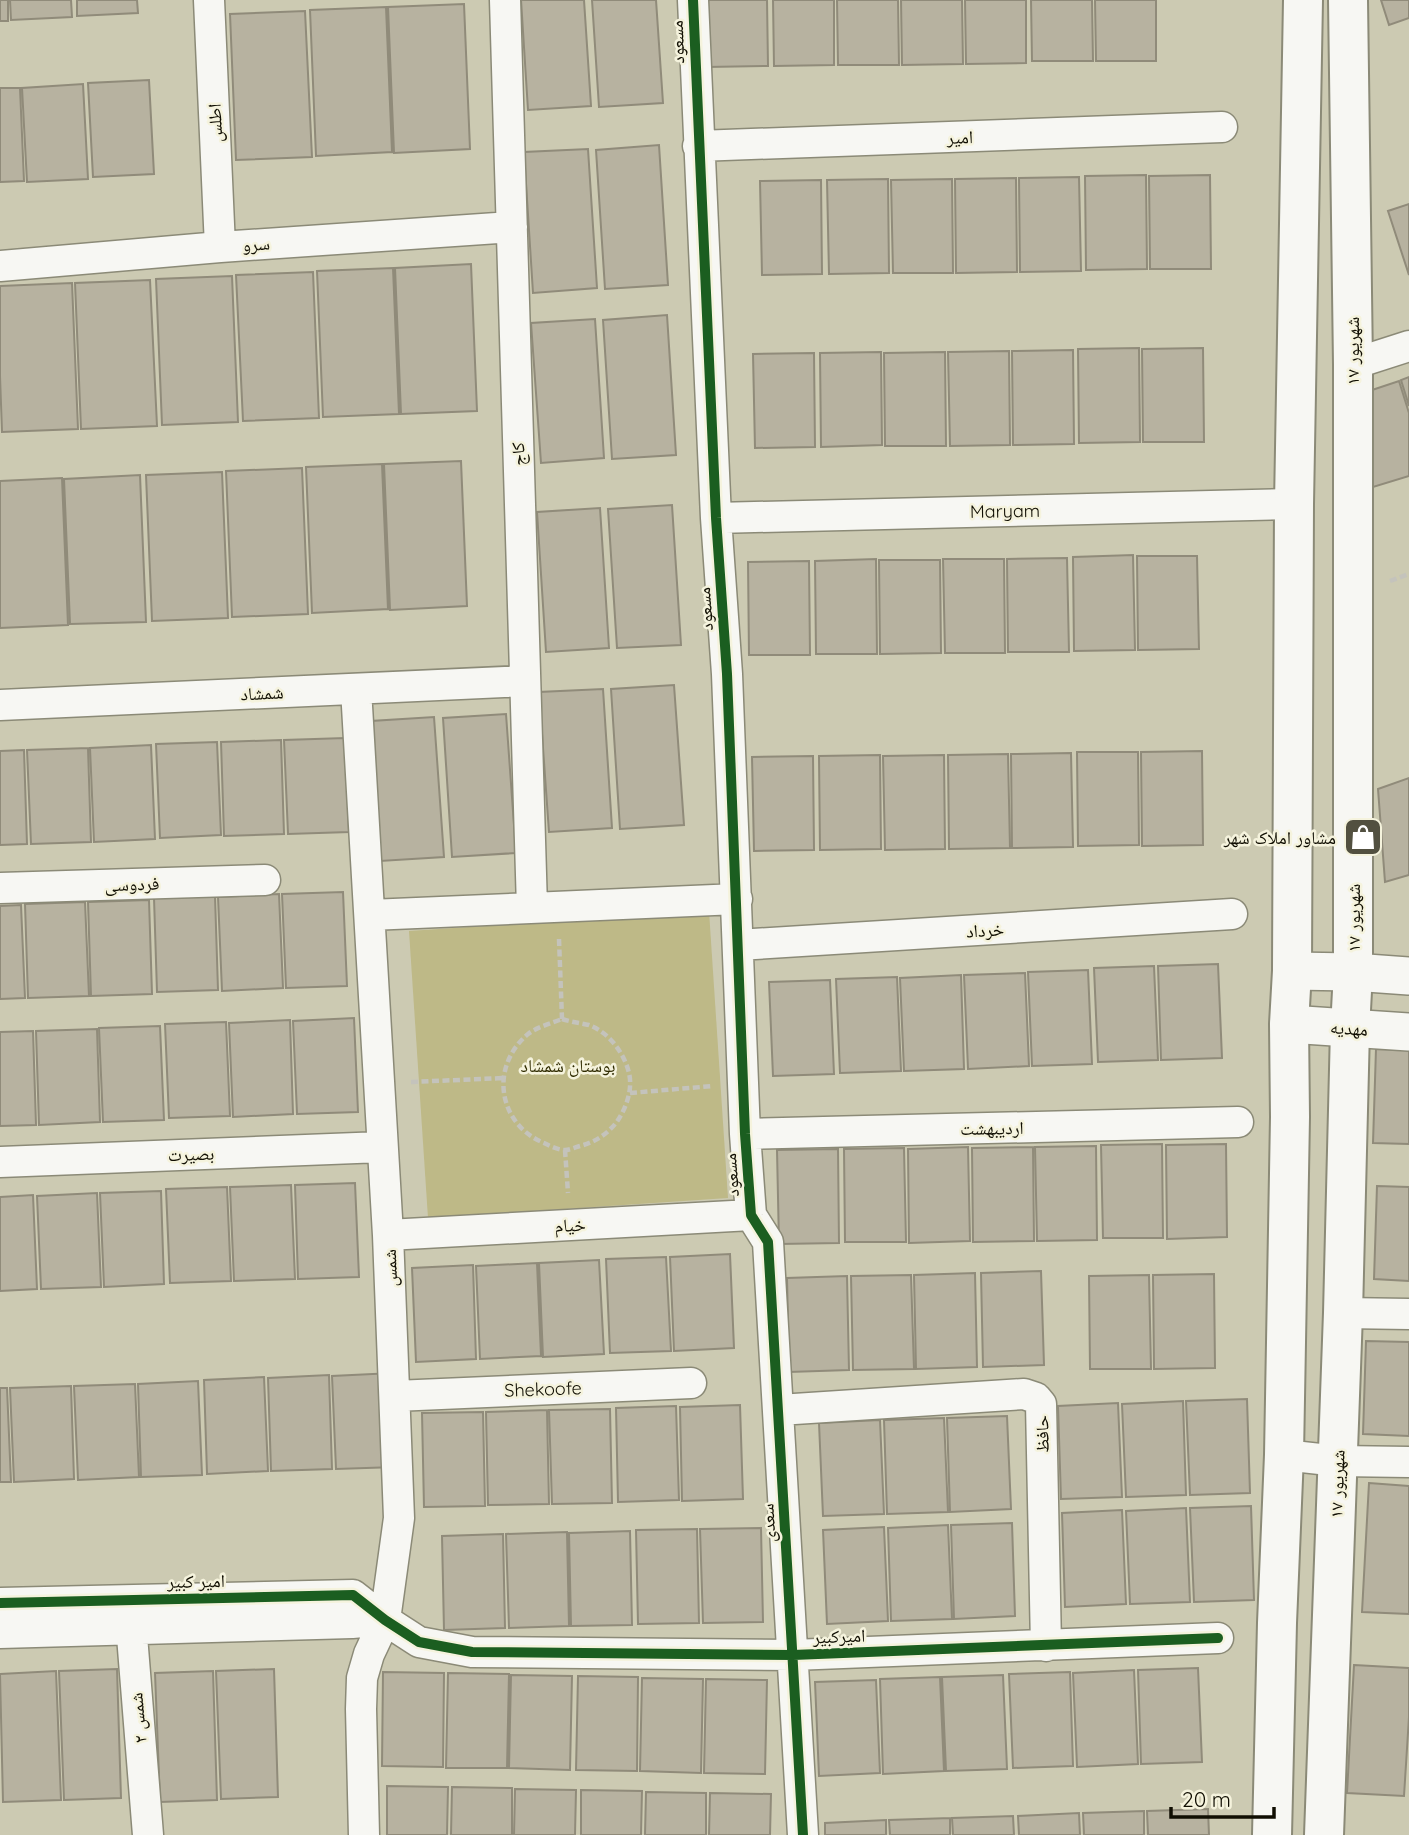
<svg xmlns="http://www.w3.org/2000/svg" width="1409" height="1835" viewBox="0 0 1409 1835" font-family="Quicksand,'Noto Naskh Arabic',sans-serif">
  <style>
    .green { fill: #beb987 }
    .building { fill: #b7b2a0; stroke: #908b7a; stroke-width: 2 }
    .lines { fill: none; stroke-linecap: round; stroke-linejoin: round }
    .minor-casing { stroke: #8b8a77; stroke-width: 33 }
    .tertiary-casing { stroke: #8b8a77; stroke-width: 40 }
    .secondary-casing { stroke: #8b8a77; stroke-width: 42 }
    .path { stroke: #c4c3bc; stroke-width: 4.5; stroke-dasharray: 7 3.5; stroke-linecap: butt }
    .minor { stroke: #f7f7f3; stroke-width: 30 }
    .tertiary { stroke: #f7f7f3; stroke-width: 37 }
    .secondary { stroke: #f7f7f3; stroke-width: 38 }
    .cycleway-casing { stroke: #f5f3dd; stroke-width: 15 }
    .cycleway { stroke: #1b5e20; stroke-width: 10 }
    .labels { text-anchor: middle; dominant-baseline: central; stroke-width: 5; stroke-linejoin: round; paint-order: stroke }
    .street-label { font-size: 18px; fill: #100e02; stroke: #f5f3dd }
    .poi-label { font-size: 18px; fill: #100e02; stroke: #f5f3dd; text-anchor: end }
    .park-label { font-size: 18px; fill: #2f2b00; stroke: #f5f3dd }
  </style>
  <rect width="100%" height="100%" fill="#cccab2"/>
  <path class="green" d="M709,911L728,1198L428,1218L409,931Z"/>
  <path class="building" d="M0,0H8V21H0Z
    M10,0H71L72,17L11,20Z
    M77,0H137L138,13L77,16Z
    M521,0H584L591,106L528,110Z
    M592,0H656L663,103L599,107Z
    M706,0H767L768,66L707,67Z
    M773,0H834V65L774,66Z
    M837,0H898L899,65H838Z
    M901,0H962L963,64L902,65Z
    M965,0H1026V63L966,64Z
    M1031,0H1092L1093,61H1032Z
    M1095,0H1156V61H1096Z
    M1381,0H1409V18L1389,25Z
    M464,4L470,149L394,153L388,7Z
    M386,7L392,152L316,156L310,10Z
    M305,11L312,157L236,160L230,14Z
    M149,80L154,174L93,177L88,83Z
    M83,84L88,179L27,182L22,88Z
    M0,88H20L24,181L0,182Z
    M659,145L668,285L605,289L596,150Z
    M588,149L597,288L533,293L524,152Z
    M1146,175L1147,269L1086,270L1085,176Z
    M1210,175L1211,269H1150L1149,176Z
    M1079,177L1081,271L1020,272L1019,178Z
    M1016,178L1017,272L956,273L955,179Z
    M888,179L889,273L829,274L827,180Z
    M952,179L953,273H893L891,180Z
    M821,180L822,274L762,275L760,181Z
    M1409,204V275L1388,211Z
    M471,264L477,411L401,414L395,268Z
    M393,268L399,414L323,417L317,271Z
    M313,272L319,418L243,421L236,275Z
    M232,276L238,422L162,425L156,279Z
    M150,280L157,426L81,429L75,283Z
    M72,283L78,429L2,432L0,376V286Z
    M667,315L676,455L612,459L603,320Z
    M595,319L604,458L541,463L531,323Z
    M1139,348L1140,442L1079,443L1078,349Z
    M1203,348L1204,442H1143L1142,349Z
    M1073,350L1074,444L1013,445L1012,351Z
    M1009,351L1010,445L950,446L948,352Z
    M881,352L882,445L821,447L820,353Z
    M945,352L946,446H885L884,353Z
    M814,353L815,447L755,448L753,354Z
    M1409,377V406L1401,380Z
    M1399,381L1409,413V476L1360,491L1357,395Z
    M461,461L467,606L390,610L384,464Z
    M382,464L388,609L312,613L306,467Z
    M302,468L308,614L232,617L226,471Z
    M222,472L228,618L152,621L146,475Z
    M140,475L146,622L70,624L64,479Z
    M62,478L68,625L0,628V481Z
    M672,505L681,645L617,648L608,509Z
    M600,508L609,648L546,652L537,512Z
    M1133,555L1135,650L1074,651L1073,557Z
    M1137,556H1197L1199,649L1138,650Z
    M1067,558L1069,652H1008L1007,559Z
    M876,559L877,654H816L815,561Z
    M943,559H1004L1005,653H945Z
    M879,560H940L941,653L880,654Z
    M809,561L810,655H749L748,562Z
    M674,685L684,825L620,829L611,689Z
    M603,689L612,828L549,832L539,692Z
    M506,714L516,853L452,857L443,718Z
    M434,717L444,857L380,861L371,721Z
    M345,738L349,832L288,834L284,740Z
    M281,740L284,834L224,836L221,742Z
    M217,742L221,835L160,838L156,744Z
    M151,745L155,839L94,842L90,748Z
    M88,748L91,842L31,844L27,750Z
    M24,750L27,844L0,845V751Z
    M1202,751L1203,845L1142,846L1141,752Z
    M1077,752H1138L1139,845L1078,846Z
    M1071,753L1073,847L1012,848L1011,754Z
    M1008,754L1010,848L949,849L948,755Z
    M880,755L881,849L820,850L819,756Z
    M944,755L945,849L885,850L883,756Z
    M813,756L814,850L754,851L752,757Z
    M1409,778V875L1385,882L1378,789Z
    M343,892L347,986L286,988L282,894Z
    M279,894L283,988L222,991L218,897Z
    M215,896L218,990L157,992L154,898Z
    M149,900L152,994L91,996L88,902Z
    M85,902L89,996L28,998L25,904Z
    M21,905L25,998L0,999V906Z
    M1218,964L1222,1058L1161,1060L1158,966Z
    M1154,966L1158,1060L1098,1062L1094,968Z
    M1088,970L1092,1064L1032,1066L1028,972Z
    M1025,973L1029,1066L968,1069L964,975Z
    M961,975L964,1069L904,1071L900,978Z
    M897,977L901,1071L840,1073L836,979Z
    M830,980L834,1074L773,1076L769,982Z
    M354,1018L358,1112L297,1114L293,1021Z
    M290,1020L293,1114L233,1117L229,1023Z
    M226,1022L230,1116L169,1118L165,1024Z
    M160,1026L164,1120L103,1122L99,1028Z
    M97,1029L100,1122L39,1125L36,1031Z
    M33,1031L36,1125L0,1126V1032Z
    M1376,1049L1409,1050V1144L1373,1143Z
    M1162,1144L1163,1238H1103L1101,1145Z
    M1226,1144L1227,1237L1167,1239L1166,1145Z
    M1096,1146L1097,1240L1037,1241L1035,1147Z
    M968,1147L970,1241L909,1243L908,1149Z
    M1033,1147L1034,1241L973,1242L972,1148Z
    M904,1148L906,1242H845L844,1149Z
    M838,1149L839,1243L779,1244L777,1150Z
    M355,1183L359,1277L298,1279L295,1185Z
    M291,1185L295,1279L234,1281L230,1187Z
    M1377,1186L1409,1187V1281L1374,1279Z
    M227,1187L231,1281L170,1283L166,1189Z
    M161,1191L164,1284L104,1287L100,1193Z
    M97,1193L101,1287L41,1289L37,1196Z
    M33,1195L37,1289L0,1291V1197Z
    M730,1254L734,1348L674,1351L670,1257Z
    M666,1257L671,1351L610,1353L606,1259Z
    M599,1260L604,1354L543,1357L539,1263Z
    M537,1263L541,1356L480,1359L476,1266Z
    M473,1265L476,1359L416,1362L412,1268Z
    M1041,1271L1044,1365L983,1367L981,1273Z
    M975,1273L977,1367L916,1369L914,1275Z
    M1214,1274L1215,1368L1154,1369L1153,1275Z
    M911,1275L914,1369L853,1370L851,1276Z
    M1149,1275L1151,1369H1090L1089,1276Z
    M847,1276L849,1370L789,1372L787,1278Z
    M1366,1341L1409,1342V1436L1363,1434Z
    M393,1373L396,1467L336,1469L332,1376Z
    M329,1375L332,1469L271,1471L268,1378Z
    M264,1377L268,1471L207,1474L204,1380Z
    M198,1381L202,1475L141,1477L138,1384Z
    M135,1384L139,1477L78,1480L74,1386Z
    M71,1386L74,1479L14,1482L10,1388Z
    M0,1388H7L11,1482H0Z
    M1247,1399L1250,1493L1190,1495L1186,1401Z
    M1183,1401L1186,1495L1126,1497L1122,1404Z
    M1118,1403L1122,1497L1061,1499L1058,1406Z
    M740,1405L743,1499L682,1501L680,1407Z
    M676,1406L679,1500L618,1502L616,1408Z
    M610,1409L612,1503L552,1504L549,1410Z
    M547,1410L549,1504L488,1505L486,1412Z
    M483,1412L485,1506L424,1507L422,1413Z
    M1007,1416L1011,1509L950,1512L947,1418Z
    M944,1418L948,1512L887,1514L884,1420Z
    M880,1420L884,1514L823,1516L819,1423Z
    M1369,1483L1409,1486V1614L1362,1612Z
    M1251,1506L1254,1600L1194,1602L1190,1508Z
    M1186,1508L1190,1602L1130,1604L1126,1511Z
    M1122,1510L1126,1604L1065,1607L1062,1513Z
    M1012,1523L1015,1616L954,1619L951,1525Z
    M948,1525L952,1619L891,1621L888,1528Z
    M884,1527L888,1621L827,1624L823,1530Z
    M761,1528L763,1622L703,1623L700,1529Z
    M697,1529L699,1623L638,1624L636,1530Z
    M630,1531L632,1625L571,1626L569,1533Z
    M567,1532L569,1626L509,1628L506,1534Z
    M503,1534L505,1628L444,1630L442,1536Z
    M1354,1665L1409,1668V1717L1404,1796L1347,1793Z
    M1198,1668L1202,1762L1141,1764L1138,1670Z
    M117,1669L121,1798L64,1800L59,1671Z
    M274,1669L278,1797L221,1799L216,1671Z
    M1134,1670L1138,1764L1077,1767L1073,1673Z
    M56,1671L61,1800L3,1802L0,1674Z
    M213,1671L217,1800L160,1802L155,1673Z
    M383,1672L444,1673L443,1767L382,1766Z
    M1070,1672L1073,1766L1013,1768L1009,1674Z
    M448,1673L509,1674L507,1768H446Z
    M511,1675L572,1676L570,1770L509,1768Z
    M1003,1675L1007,1769L946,1771L942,1677Z
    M578,1676L638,1677L637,1771L576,1770Z
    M940,1677L944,1771L883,1774L880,1679Z
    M642,1678L703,1679L701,1773L640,1771Z
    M706,1679L767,1680L765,1774L704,1773Z
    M876,1680L880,1773L819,1776L815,1682Z
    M387,1786L448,1787L447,1835H387Z
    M452,1787L512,1788V1835H451Z
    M515,1789L576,1790L575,1835H514Z
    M581,1790L642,1791L641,1835H581Z
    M646,1792L706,1793V1835H645Z
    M710,1793L771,1794L770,1835H709Z
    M1208,1809L1209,1835H1148L1147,1811Z
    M1144,1811V1835H1084L1083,1813Z
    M1079,1813L1080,1835H1019L1018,1816Z
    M1013,1816L1014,1835H953L952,1818Z
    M950,1818V1835H890L889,1820Z
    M886,1820V1835H825V1823Z"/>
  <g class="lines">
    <defs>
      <path id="minor" d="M209,0L220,247
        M505,0L532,908
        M693,0L716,518L727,674L745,1134L751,1215L768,1242L803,1835
        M698,146L1222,127
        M0,266L220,247L512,227
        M1353,364L1409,346
        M716,518L1294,504
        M356,689L388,1235L399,1518L385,1620L369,1654L362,1678L361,1709L364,1835
        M0,705L524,681
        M0,888L265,880
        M370,915L737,899
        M738,945L1232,914
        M745,1134L1238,1122
        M0,1162L382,1147
        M388,1235L751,1215
        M1343,1313L1409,1314
        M395,1396L691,1383
        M779,1410L1024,1394L1036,1398L1041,1404L1046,1646
        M1284,1455L1338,1461L1409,1462
        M0,1603L353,1595L385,1620L419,1642L472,1652L793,1655L1218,1638
        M130,1611L148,1835
        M0,1633L352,1623L385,1620"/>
      <path id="tertiary" d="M1292,971L1353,972L1409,976
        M1289,1024L1409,1032"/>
      <path id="secondary" d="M1272,1835L1277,1623L1284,1455L1290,1117L1289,1024L1292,971L1294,504L1303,0
        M1324,1835L1343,1313L1350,1029L1353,972V364L1348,0"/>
    </defs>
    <use href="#minor" class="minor-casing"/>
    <use href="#tertiary" class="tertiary-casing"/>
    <use href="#secondary" class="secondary-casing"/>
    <path class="path" d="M1390,581L1409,574
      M559,939L562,1019
      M562,1019C571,1022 580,1023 589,1025C608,1032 624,1052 629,1073C633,1090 626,1109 616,1123C606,1135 595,1142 580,1146C576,1147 570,1150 565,1150C558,1150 550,1146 544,1143C498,1124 489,1067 528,1034C537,1027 552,1023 562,1019Z
      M411,1082L504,1078
      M630,1093L713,1086
      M565,1150L568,1193"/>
    <use href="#minor" class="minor"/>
    <use href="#tertiary" class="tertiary"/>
    <use href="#secondary" class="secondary"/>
    <defs>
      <path id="cycleway" d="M693,0L716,518L727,674L745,1134L751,1215L768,1242L803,1835
        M0,1603L353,1595L385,1620L419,1642L472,1652L793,1655L1218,1638"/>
    </defs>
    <use href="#cycleway" class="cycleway-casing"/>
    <use href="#cycleway" class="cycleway"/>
  </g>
  <defs>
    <symbol id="shop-square" viewBox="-11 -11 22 22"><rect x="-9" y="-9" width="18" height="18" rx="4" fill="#525040" stroke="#f5f3dd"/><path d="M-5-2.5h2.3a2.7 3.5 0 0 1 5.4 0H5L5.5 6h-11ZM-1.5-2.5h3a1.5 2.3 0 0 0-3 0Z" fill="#fff"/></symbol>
  </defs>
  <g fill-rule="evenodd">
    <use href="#shop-square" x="1341" y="815" width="44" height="44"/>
  </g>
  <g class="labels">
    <g class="street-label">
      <text transform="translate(677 42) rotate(-92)">مسعود</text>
      <text transform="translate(215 123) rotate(-93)">اطلس</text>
      <text transform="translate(960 137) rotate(-2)">امیر</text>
      <text transform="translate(256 244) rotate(-4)">سرو</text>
      <text transform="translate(1352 351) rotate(-90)">۱۷ شهریور</text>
      <text transform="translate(518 454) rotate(-92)">کاج</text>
      <text transform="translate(1005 511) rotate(-1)">Maryam</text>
      <text transform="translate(705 609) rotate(-94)">مسعود</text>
      <text transform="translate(262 693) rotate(-3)">شمشاد</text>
      <text transform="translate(132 884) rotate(-2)">فردوسی</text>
      <text transform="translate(1353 918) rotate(-90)">۱۷ شهریور</text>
      <text transform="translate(985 930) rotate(-4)">خرداد</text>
      <text transform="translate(1349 1028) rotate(4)">مهدیه</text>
      <text transform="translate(992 1128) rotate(-1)">اردیبهشت</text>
      <text transform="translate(191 1154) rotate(-2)">بصیرت</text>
      <text transform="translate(731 1175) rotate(-94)">مسعود</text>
      <text transform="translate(570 1225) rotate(-3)">خیام</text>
      <text transform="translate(390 1268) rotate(-92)">شمس</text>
      <text transform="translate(543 1389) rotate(-2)">Shekoofe</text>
      <text transform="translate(1042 1434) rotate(-91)">حافظ</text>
      <text transform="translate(1337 1484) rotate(-88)">۱۷ شهریور</text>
      <text transform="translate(768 1523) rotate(-93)">سعدی</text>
      <text transform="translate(196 1581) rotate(-1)">امیر کبیر</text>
      <text transform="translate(839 1636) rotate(-2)">امیرکبیر</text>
      <text transform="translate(138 1718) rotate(-95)">شمس ۲</text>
    </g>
    <g class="poi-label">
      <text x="1336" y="837">مشاور املاک شهر</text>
    </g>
    <g class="park-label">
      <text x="568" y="1065">بوستان شمشاد</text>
    </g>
  </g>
  <path d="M1171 1807v10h103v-10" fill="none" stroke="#100e02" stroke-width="3.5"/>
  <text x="1182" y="1807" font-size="21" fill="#100e02" stroke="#f5f3dd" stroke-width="5" paint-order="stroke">20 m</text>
</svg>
